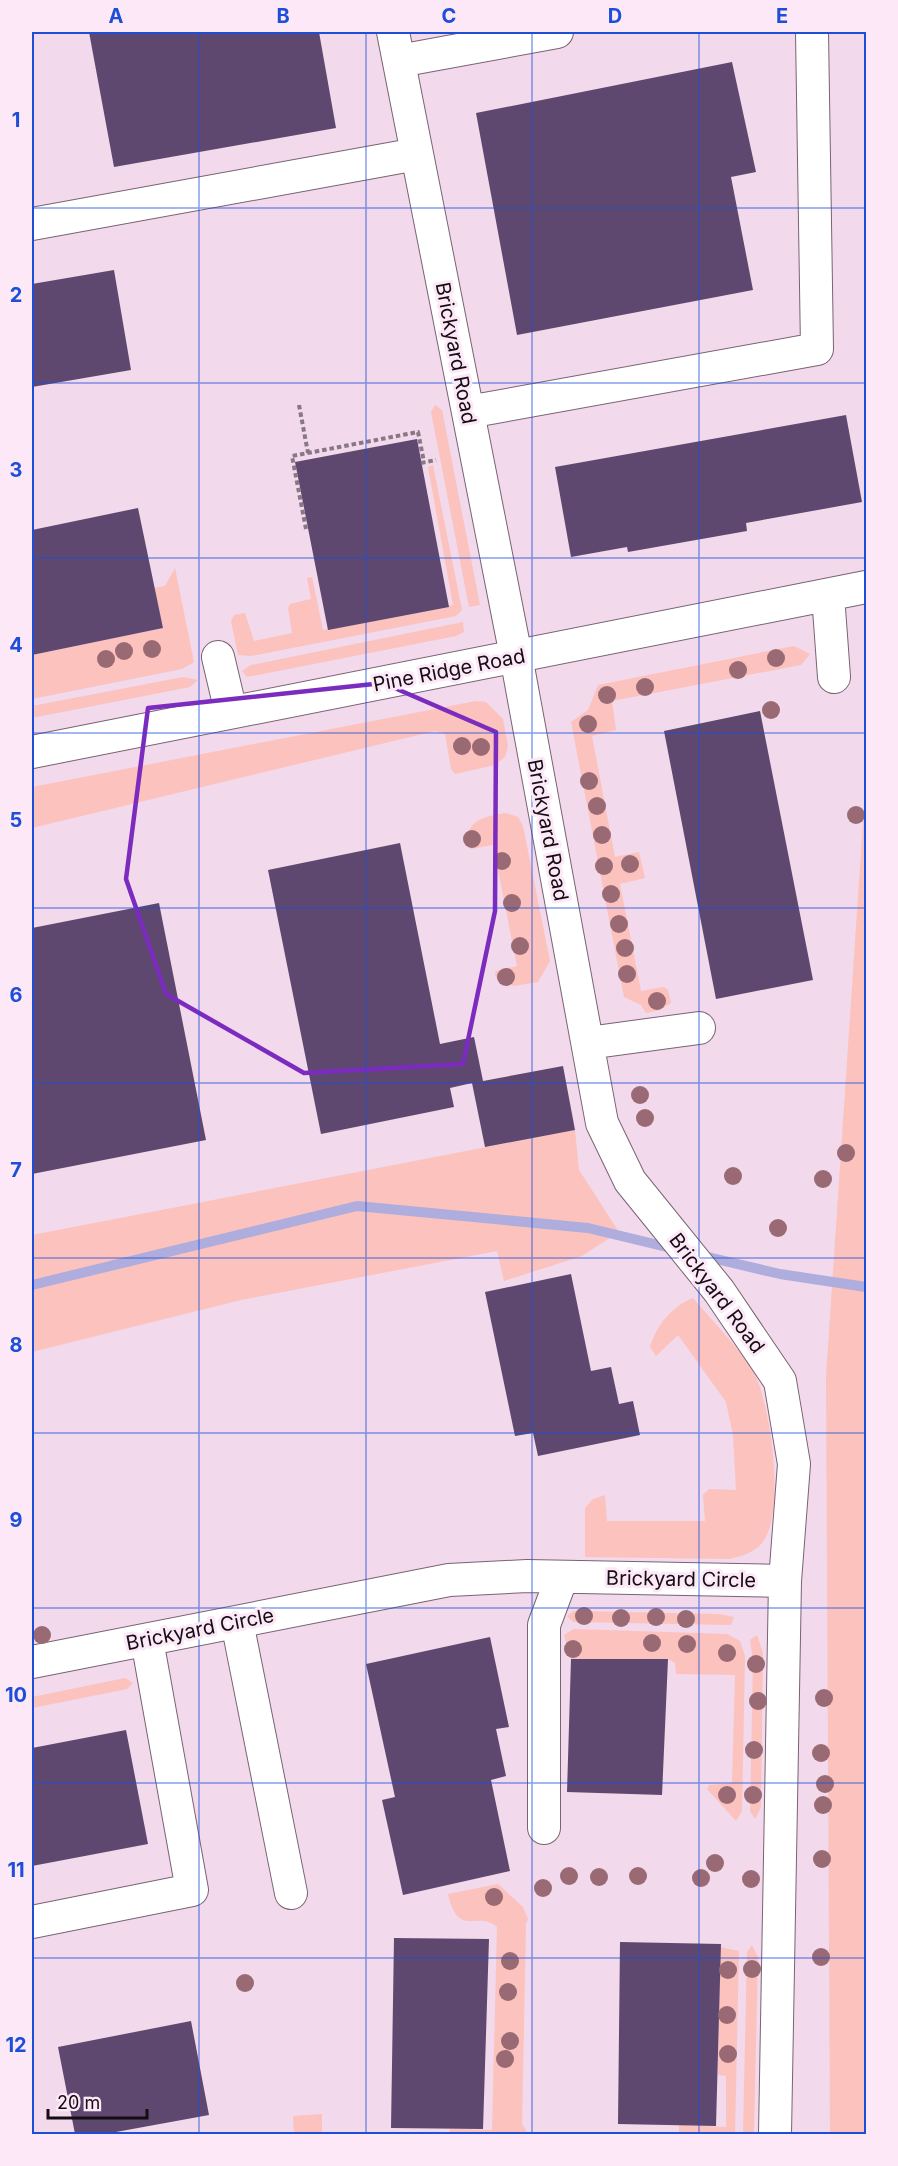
<svg xmlns="http://www.w3.org/2000/svg" width="898" height="2166" viewBox="0 0 898 2166" font-family="Inter,sans-serif">
  <style>
    .green { fill: #fcc2bd }
    .lines { fill: none; stroke-linecap: round; stroke-linejoin: round }
    .stream { stroke: #afaddd; stroke-width: 10 }
    .building { fill: #5f486f }
    .minor-casing { stroke: #796373; stroke-width: 34 }
    .path { stroke: #887784; stroke-width: 4; stroke-dasharray: 4.5 3; stroke-linecap: butt }
    .minor { stroke: #fff; stroke-width: 32 }
    .tree { fill: #9a6a74 }
    .marked { fill: none; stroke: #7b2cbf; stroke-width: 4.5; stroke-linejoin: round }
    .grid { fill: none; stroke: #1d4ed8; stroke-width: 1.5; stroke-opacity: 0.55 }
    .labels { text-anchor: middle; dominant-baseline: central; stroke-width: 6; stroke-linejoin: round; paint-order: stroke }
    .street-label { font-size: 20px; fill: #150d13; stroke: #fce8f7 }
    .neatline { fill: none; stroke: #1d4ed8; stroke-width: 2 }
    .grid-label { font-size: 20px; text-anchor: middle; font-weight: bold; fill: #1d4ed8 }
  </style>
  <rect width="100%" height="100%" fill="#f2d9eb"/>
  <path class="green" d="M435,405L442,410L480,605L469,607L431,412Z
    M433,465L462,610L456,616L251,656L238,655L231,621L234,615L245,613L254,641L292,633L288,608L290,604L311,599L307,578L312,577L323,630L453,605L428,467Z
    M175,568L194,662L182,669L32,699V655L163,628L154,588L165,586Z
    M463,622L464,632L456,636L247,677L242,671L251,665Z
    M794,646L810,654L801,665L612,701L616,730L592,736L615,857L639,852L645,878L620,884L641,991L664,987L668,990L671,1003L660,1010L646,1013L641,1005L624,997L571,722L588,710L598,685Z
    M183,677L198,680L190,687L32,718V706Z
    M476,701L486,702L503,719L508,746L505,757L495,765L455,774L451,769L445,734L435,731L32,828V787Z
    M866,777V2134H830L826,1376Z
    M506,813L518,817L523,826L550,961L538,982L514,986L497,979L495,974L496,971L517,966L493,845L470,849C461,821 485,816 506,813Z
    M575,1130L579,1170L619,1232L582,1256L504,1281L497,1251L241,1300L32,1352V1235Z
    M693,1298C713,1322 738,1346 754,1373C771,1405 786,1514 762,1543C754,1553 741,1556 730,1559L585,1557V1508L593,1499L605,1495L607,1521H705L703,1495L709,1489L736,1490L733,1435L726,1402L678,1335L656,1356L650,1347C657,1325 671,1307 693,1298Z
    M574,1611L719,1614L734,1617L731,1625L573,1622L567,1616Z
    M574,1629L727,1634L740,1641L745,1656L742,1811L736,1821L707,1789L709,1785L732,1783L735,1675L676,1674L675,1663L668,1659H571L564,1635Z
    M757,1635L763,1653L761,1807L755,1819L750,1811L753,1661L750,1640Z
    M125,1678L133,1683L127,1689L32,1708V1697Z
    M498,1884L523,1907L528,1919L526,1924L522,2124L528,2134H449L450,2129L492,2130L497,1927C477,1909 459,1940 448,1894Z
    M752,1945L758,1957L754,2130V2134H743L747,1952Z
    M720,1947L739,1951L735,2134H679V2125L726,2127V2076L718,2075Z
    M322,2114V2134H294L293,2116Z"/>
  <g class="lines">
    <path class="stream" d="M699,1255L780,1274L866,1287
      M32,1285L357,1206L588,1228L675,1249"/>
  </g>
  <path class="building" d="M89,32H319L336,128L114,167Z
    M732,62L756,172L731,177L753,290L517,335L476,113Z
    M114,270L131,370L32,387V284Z
    M846,415L862,502L746,523L747,531L628,552L627,547L571,557L555,467Z
    M417,439L449,607L328,630L295,462Z
    M138,508L163,628L32,655V530Z
    M760,711L813,980L716,999L664,731Z
    M400,843L440,1044L474,1037L483,1081L563,1066L575,1130L485,1147L472,1083L450,1088L454,1107L321,1134L268,870Z
    M159,903L206,1140L32,1174V928Z
    M571,1274L591,1371L611,1367L619,1404L633,1401L640,1435L538,1456L533,1433L515,1436L485,1292Z
    M490,1637L509,1727L496,1729L506,1776L491,1780L510,1871L403,1895L382,1800L395,1797L366,1664Z
    M571,1659H668L662,1795L567,1792Z
    M126,1730L148,1844L32,1866V1748Z
    M394,1938L489,1939L483,2129L391,2128Z
    M620,1942L721,1944L716,2126L618,2124Z
    M191,2021L209,2115L105,2134H75L58,2047Z"/>
  <g class="lines">
    <defs>
      <path id="minor" d="M393,32L516,656L602,1123L630,1181L719,1291L780,1381L794,1464L785,1581L775,2134
        M399,61L557,32
        M32,224L417,154
        M468,412L817,349L812,32
        M828,595L834,677
        M218,657L231,712
        M32,752L866,587
        M588,1043L699,1028
        M237,1622L291,1893
        M32,1662L449,1580L527,1576L785,1581
        M544,1828V1625L562,1577
        M32,1922L192,1890L147,1640"/>
    </defs>
    <use href="#minor" class="minor-casing"/>
    <path class="path" d="M299,405L308,453
      M421,463L436,460
      M306,529L292,456L418,432L424,462"/>
    <use href="#minor" class="minor"/>
  </g>
  <g class="tree">
    <circle cx="152" cy="649" r="9"/>
    <circle cx="124" cy="651" r="9"/>
    <circle cx="776" cy="658" r="9"/>
    <circle cx="106" cy="659" r="9"/>
    <circle cx="738" cy="670" r="9"/>
    <circle cx="645" cy="687" r="9"/>
    <circle cx="607" cy="695" r="9"/>
    <circle cx="771" cy="710" r="9"/>
    <circle cx="588" cy="724" r="9"/>
    <circle cx="462" cy="746" r="9"/>
    <circle cx="481" cy="747" r="9"/>
    <circle cx="589" cy="781" r="9"/>
    <circle cx="597" cy="806" r="9"/>
    <circle cx="856" cy="815" r="9"/>
    <circle cx="602" cy="835" r="9"/>
    <circle cx="472" cy="839" r="9"/>
    <circle cx="502" cy="861" r="9"/>
    <circle cx="630" cy="864" r="9"/>
    <circle cx="604" cy="866" r="9"/>
    <circle cx="611" cy="894" r="9"/>
    <circle cx="512" cy="903" r="9"/>
    <circle cx="619" cy="924" r="9"/>
    <circle cx="520" cy="946" r="9"/>
    <circle cx="625" cy="948" r="9"/>
    <circle cx="627" cy="974" r="9"/>
    <circle cx="506" cy="977" r="9"/>
    <circle cx="657" cy="1001" r="9"/>
    <circle cx="640" cy="1095" r="9"/>
    <circle cx="645" cy="1118" r="9"/>
    <circle cx="846" cy="1153" r="9"/>
    <circle cx="733" cy="1176" r="9"/>
    <circle cx="823" cy="1179" r="9"/>
    <circle cx="778" cy="1228" r="9"/>
    <circle cx="584" cy="1616" r="9"/>
    <circle cx="656" cy="1617" r="9"/>
    <circle cx="621" cy="1618" r="9"/>
    <circle cx="686" cy="1619" r="9"/>
    <circle cx="42" cy="1635" r="9"/>
    <circle cx="652" cy="1643" r="9"/>
    <circle cx="687" cy="1644" r="9"/>
    <circle cx="573" cy="1649" r="9"/>
    <circle cx="727" cy="1653" r="9"/>
    <circle cx="756" cy="1664" r="9"/>
    <circle cx="824" cy="1698" r="9"/>
    <circle cx="758" cy="1701" r="9"/>
    <circle cx="754" cy="1750" r="9"/>
    <circle cx="821" cy="1753" r="9"/>
    <circle cx="825" cy="1784" r="9"/>
    <circle cx="727" cy="1795" r="9"/>
    <circle cx="753" cy="1795" r="9"/>
    <circle cx="823" cy="1805" r="9"/>
    <circle cx="822" cy="1859" r="9"/>
    <circle cx="715" cy="1863" r="9"/>
    <circle cx="569" cy="1876" r="9"/>
    <circle cx="638" cy="1876" r="9"/>
    <circle cx="599" cy="1877" r="9"/>
    <circle cx="701" cy="1878" r="9"/>
    <circle cx="751" cy="1879" r="9"/>
    <circle cx="543" cy="1888" r="9"/>
    <circle cx="494" cy="1897" r="9"/>
    <circle cx="821" cy="1957" r="9"/>
    <circle cx="510" cy="1961" r="9"/>
    <circle cx="752" cy="1969" r="9"/>
    <circle cx="728" cy="1970" r="9"/>
    <circle cx="245" cy="1983" r="9"/>
    <circle cx="508" cy="1992" r="9"/>
    <circle cx="727" cy="2015" r="9"/>
    <circle cx="510" cy="2041" r="9"/>
    <circle cx="728" cy="2054" r="9"/>
    <circle cx="505" cy="2059" r="9"/>
  </g>
  <path class="marked" d="M383,683L496,732L495,911L463,1064L304,1073L166,994L126,879L148,708Z"/>
  <path class="grid" d="M199,32V2134M366,32V2134M532,32V2134M699,32V2134M32,208H866M32,383H866M32,558H866M32,733H866M32,908H866M32,1083H866M32,1258H866M32,1433H866M32,1608H866M32,1783H866M32,1958H866"/>
  <g class="labels">
    <g class="street-label">
      <text transform="translate(456 353) rotate(79)">Brickyard Road</text>
      <text transform="translate(449 670) rotate(-11)">Pine Ridge Road</text>
      <text transform="translate(548 830) rotate(79)">Brickyard Road</text>
      <text transform="translate(717 1293) rotate(53)">Brickyard Road</text>
      <text transform="translate(681 1579) rotate(1)">Brickyard Circle</text>
      <text transform="translate(200 1629) rotate(-11)">Brickyard Circle</text>
    </g>
  </g>
  <rect width="898" height="2166" fill="none" stroke="#fce8f7" stroke-width="66"/>
  <path d="M48 2109v9h99v-9" fill="none" stroke="#150d13" stroke-width="3"/>
  <text x="57" y="2109" font-size="18" fill="#150d13" stroke="#fce8f7" stroke-width="4.5" paint-order="stroke">20 m</text>
  <rect x="33" y="33" width="832" height="2100" class="neatline"/>
  <g class="grid-label">
    <text x="116" y="23">A</text>
    <text x="283" y="23">B</text>
    <text x="449" y="23">C</text>
    <text x="615" y="23">D</text>
    <text x="782" y="23">E</text>
    <text x="16" y="127">1</text>
    <text x="16" y="302">2</text>
    <text x="16" y="477">3</text>
    <text x="16" y="652">4</text>
    <text x="16" y="827">5</text>
    <text x="16" y="1002">6</text>
    <text x="16" y="1177">7</text>
    <text x="16" y="1352">8</text>
    <text x="16" y="1527">9</text>
    <text x="16" y="1702">10</text>
    <text x="16" y="1877">11</text>
    <text x="16" y="2052">12</text>
  </g>
</svg>
